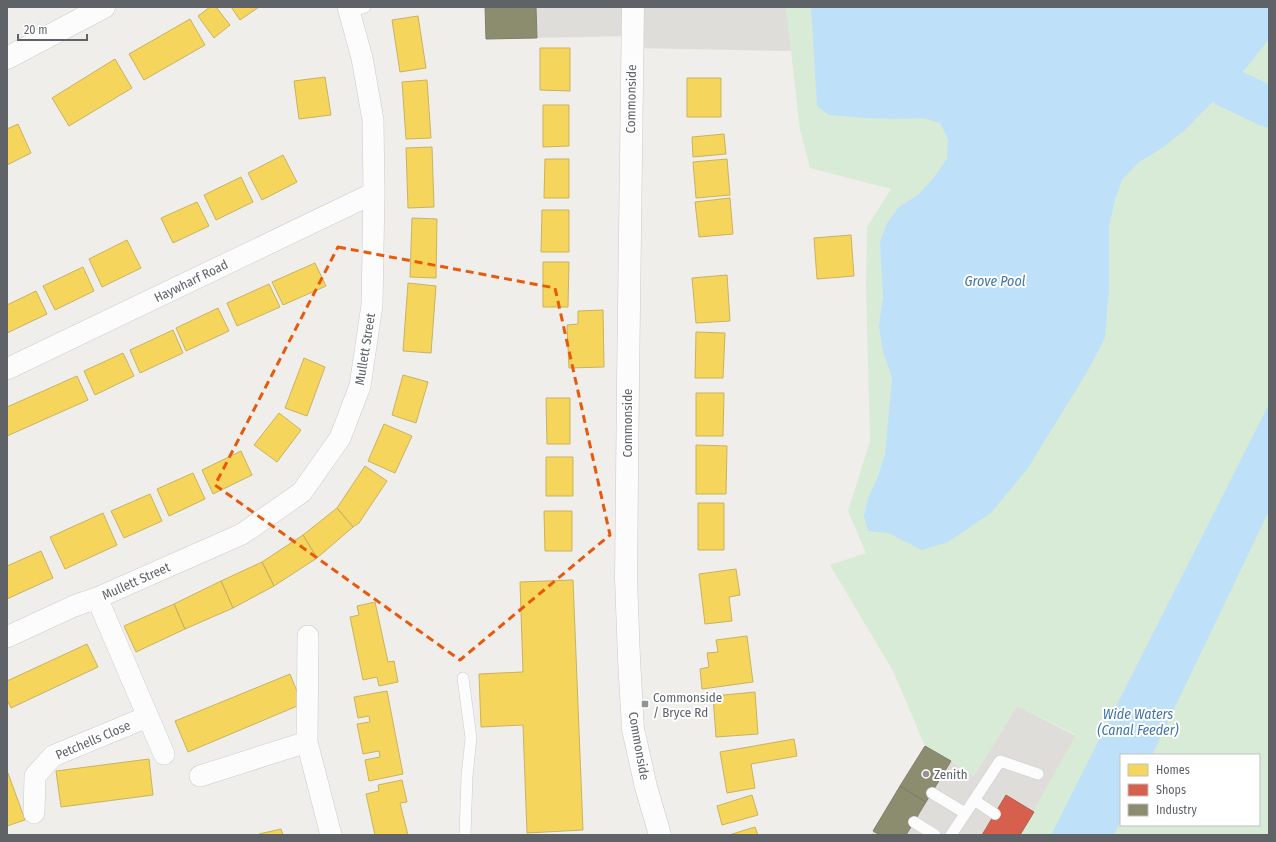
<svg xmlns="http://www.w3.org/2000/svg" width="1276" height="842" viewBox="0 0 1276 842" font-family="'Fira Sans Condensed',sans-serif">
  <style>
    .industrial { fill: #dfddda }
    .green { fill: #d8ebd6; fill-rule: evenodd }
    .water { fill: #bfe0f9 }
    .homes { fill: #f6d55c; stroke: #c9b360 }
    .shops { fill: #d6604d; stroke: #b26155 }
    .industry { fill: #8c8c6e; stroke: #7e806c }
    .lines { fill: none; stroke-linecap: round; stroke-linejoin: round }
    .river { stroke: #bfe0f9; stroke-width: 41 }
    .service-casing { stroke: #cbcccc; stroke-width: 12 }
    .minor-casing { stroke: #cbcccc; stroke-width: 22 }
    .tertiary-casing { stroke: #cbcccc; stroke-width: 23 }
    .secondary-casing { stroke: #cacacb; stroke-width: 23 }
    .service { stroke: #fdfcfc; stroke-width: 11 }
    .minor { stroke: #fdfcfc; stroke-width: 21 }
    .tertiary { stroke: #fdfcfc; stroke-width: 22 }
    .secondary { stroke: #fdfcfc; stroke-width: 22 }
    .marked { fill: none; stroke: #e8590c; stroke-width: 3; stroke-dasharray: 8 5; stroke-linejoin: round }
    .poi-dot { fill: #919496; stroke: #fff; stroke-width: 1.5 }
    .labels { text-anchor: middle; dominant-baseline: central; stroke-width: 4; stroke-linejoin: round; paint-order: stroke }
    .street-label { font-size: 13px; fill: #5f6368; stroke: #fff }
    .poi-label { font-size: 13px; fill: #5f6368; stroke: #fff; text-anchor: start }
    .water-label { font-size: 14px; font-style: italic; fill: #4174aa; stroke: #fff }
  </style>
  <rect width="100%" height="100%" fill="#efeeea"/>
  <path class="industrial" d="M485,7H786L792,51L632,48V36L486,39Z
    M1017,706L1076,736L1020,835H871L925,746L974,776Z"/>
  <path class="green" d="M786,7H1269V835H1020L1076,735L1017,706L974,776L925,746L893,671L830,565L866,553L848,511L870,441L866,287L867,227L891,189L810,168L800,130ZM1121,755H1259V825H1121Z"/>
  <path class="water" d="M811,7H1269V39L1247,67L1185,130L1161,149L1139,162L1122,180L1115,200L1109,226V289L1105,338L1087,372L1028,468L991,513L948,542L922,550L888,533L868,531L864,516L868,498L877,479L885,455L892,377L883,352L879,326L883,297L880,242L887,223L899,207L919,194L934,177L947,159L948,139L940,123L922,118L900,119L865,118L829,115L817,106Z
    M1269,404V511L1152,755H1121V820L1114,835H1051Z"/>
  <path class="homes" d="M210,7H216L230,25L214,38L198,16Z
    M231,7H259L240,20Z
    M418,16L426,68L400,72L392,20Z
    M190,19L205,45L144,80L129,54Z
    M540,48H570V91L540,90Z
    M115,59L132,88L69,126L52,98Z
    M325,77L331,115L299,119L294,81Z
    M687,78H721V117H687Z
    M427,80L431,138L406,139L402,82Z
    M543,105H569V146L543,147Z
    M18,124L31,153L7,165V129Z
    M724,134L726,154L693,157L692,137Z
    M432,147L434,207L408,208L406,148Z
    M283,155L297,182L262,200L248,173Z
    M545,159H569V198H544Z
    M727,159L730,195L696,198L693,162Z
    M241,177L253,202L216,220L204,195Z
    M730,198L733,234L699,237L695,202Z
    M197,202L209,226L173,243L161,218Z
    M542,210H569V252H541Z
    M412,218L437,219L436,278L410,277Z
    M851,235L854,276L817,279L814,238Z
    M127,240L141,268L102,287L89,259Z
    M543,262H569L568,307H543Z
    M315,263L326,286L283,305L272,282Z
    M83,267L94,291L55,310L43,286Z
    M727,275L730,321L696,323L692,278Z
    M408,283L436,286L431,353L403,351Z
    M269,284L280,307L237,326L227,303Z
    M36,291L47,314L7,333V305Z
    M218,308L229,331L186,351L176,328Z
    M603,310L604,367L569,368L567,325L578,324V311Z
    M173,330L183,353L140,373L130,350Z
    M696,332L725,333L723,378H695Z
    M123,353L134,376L95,395L84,371Z
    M304,358L325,367L307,416L285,408Z
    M403,375L428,382L416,423L392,415Z
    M77,376L88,400L7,436V407Z
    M696,393H724L723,436H696Z
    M546,398H570V444H547Z
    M279,413L301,430L277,462L254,445Z
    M384,424L412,436L395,473L368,461Z
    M696,445L727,446L726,494H696Z
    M241,451L252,475L213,494L202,470Z
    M546,457H573V496H546Z
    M365,466L387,481L359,523L353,527L337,508Z
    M193,473L205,499L169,516L157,489Z
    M150,494L162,521L124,538L111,511Z
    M698,503H724V550H698Z
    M337,508L353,527L317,558L303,535Z
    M544,511H572V551H545Z
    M103,513L117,545L65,569L50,537Z
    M303,535L317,558L274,586L262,562Z
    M41,551L53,578L7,599V566Z
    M262,562L274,586L233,608L221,581Z
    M736,569L740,595L729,597L732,621L705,624L699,574Z
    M573,580L583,830L527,833L523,725L481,727L479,674L523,672L520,582Z
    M221,581L233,608L185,629L174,604Z
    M375,602L388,662L394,661L398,682L379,686L377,677L363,680L350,617L359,615L357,606Z
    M174,604L185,629L136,652L124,626Z
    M747,636L753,682L702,689L700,669L709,667L707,653L718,652L716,640Z
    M87,644L98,667L11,708L7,700V681Z
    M290,674L302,704L188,752L175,721Z
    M387,691L403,774L369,781L365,760L380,757L379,751L363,754L357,724L370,722L369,716L358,718L354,697Z
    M755,692L758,734L716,737L713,696Z
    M794,739L797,756L751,764L755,788L727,793L720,752Z
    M149,759L153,795L61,807L56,771Z
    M8,773L25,820L7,826V774Z
    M402,780L407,802L400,803L408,835H375L366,794L379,791L378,785Z
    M752,795L758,815L722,825L717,806Z
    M755,827L758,835H729Z
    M281,829L283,835H259V834Z"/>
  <path class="shops" d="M1006,795L1034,812L1020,835H982Z"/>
  <path class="industry" d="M485,7H536L537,38L486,39Z
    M925,746L951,761L926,802L900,786Z
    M900,786L926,802L906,835H880L873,831Z"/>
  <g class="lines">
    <path class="river" d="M1227,87L1269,107"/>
    <defs>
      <path id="service" d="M350,12L365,7
        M463,678L471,738L467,776L465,835
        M932,793L965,813
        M974,800L995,814
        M914,822L935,835
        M951,835L1000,761L1038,774"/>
      <path id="minor" d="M7,369L374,193
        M97,598L164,754
        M308,636L307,742L331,835
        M7,637L74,606L97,598L242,534L302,492L340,438L360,386L372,305L374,193L373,120L362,58L348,7
        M200,776L307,742
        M34,813L35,776L53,756L147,717"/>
      <path id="tertiary" d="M7,58L104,7"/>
      <path id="secondary" d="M633,7L628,383L626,578L629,659L633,729L646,787L660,835"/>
    </defs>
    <use href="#service" class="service-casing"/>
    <use href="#minor" class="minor-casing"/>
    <use href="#tertiary" class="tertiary-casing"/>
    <use href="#secondary" class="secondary-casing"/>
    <use href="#service" class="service"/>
    <use href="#minor" class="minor"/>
    <use href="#tertiary" class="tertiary"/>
    <use href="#secondary" class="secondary"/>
  </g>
  <path class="marked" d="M338,247L555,288L610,535L460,660L215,485Z"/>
  <g class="poi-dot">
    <rect x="641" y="700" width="8" height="8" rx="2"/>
    <circle cx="926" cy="774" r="4"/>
  </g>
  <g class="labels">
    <g class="street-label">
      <text transform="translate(631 99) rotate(-89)">Commonside</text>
      <text transform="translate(191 281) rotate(-26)">Haywharf Road</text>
      <text transform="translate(365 349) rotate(-81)">Mullett Street</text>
      <text transform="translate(627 423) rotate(-90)">Commonside</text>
      <text transform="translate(136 581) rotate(-24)">Mullett Street</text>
      <text transform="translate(93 740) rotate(-23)">Petchells Close</text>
      <text transform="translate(639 746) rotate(80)">Commonside</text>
    </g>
    <g class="poi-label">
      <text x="653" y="697">Commonside<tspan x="653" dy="15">/ Bryce Rd</tspan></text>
      <text x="934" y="774">Zenith</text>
    </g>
    <g class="water-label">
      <text x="995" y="281">Grove Pool</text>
      <text x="1138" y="714">Wide Waters<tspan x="1138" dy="16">(Canal Feeder)</tspan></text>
    </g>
  </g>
  <rect width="1276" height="842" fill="none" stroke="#5f6368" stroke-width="16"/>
  <rect x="1120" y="754" width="140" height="72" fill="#ffffff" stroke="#bfc1c3"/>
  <rect x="1128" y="764" width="20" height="12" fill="#f6d55c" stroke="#bfc1c3"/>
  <text x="1156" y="774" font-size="12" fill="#5f6368">Homes</text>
  <rect x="1128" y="784" width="20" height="12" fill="#d6604d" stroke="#bfc1c3"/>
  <text x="1156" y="794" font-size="12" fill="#5f6368">Shops</text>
  <rect x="1128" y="804" width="20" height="12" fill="#8c8c6e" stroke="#bfc1c3"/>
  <text x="1156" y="814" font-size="12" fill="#5f6368">Industry</text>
  <path d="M18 34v6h69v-6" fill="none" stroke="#5f6368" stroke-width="2"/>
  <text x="24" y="34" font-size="12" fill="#5f6368" stroke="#ffffff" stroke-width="3" paint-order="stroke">20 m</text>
</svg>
